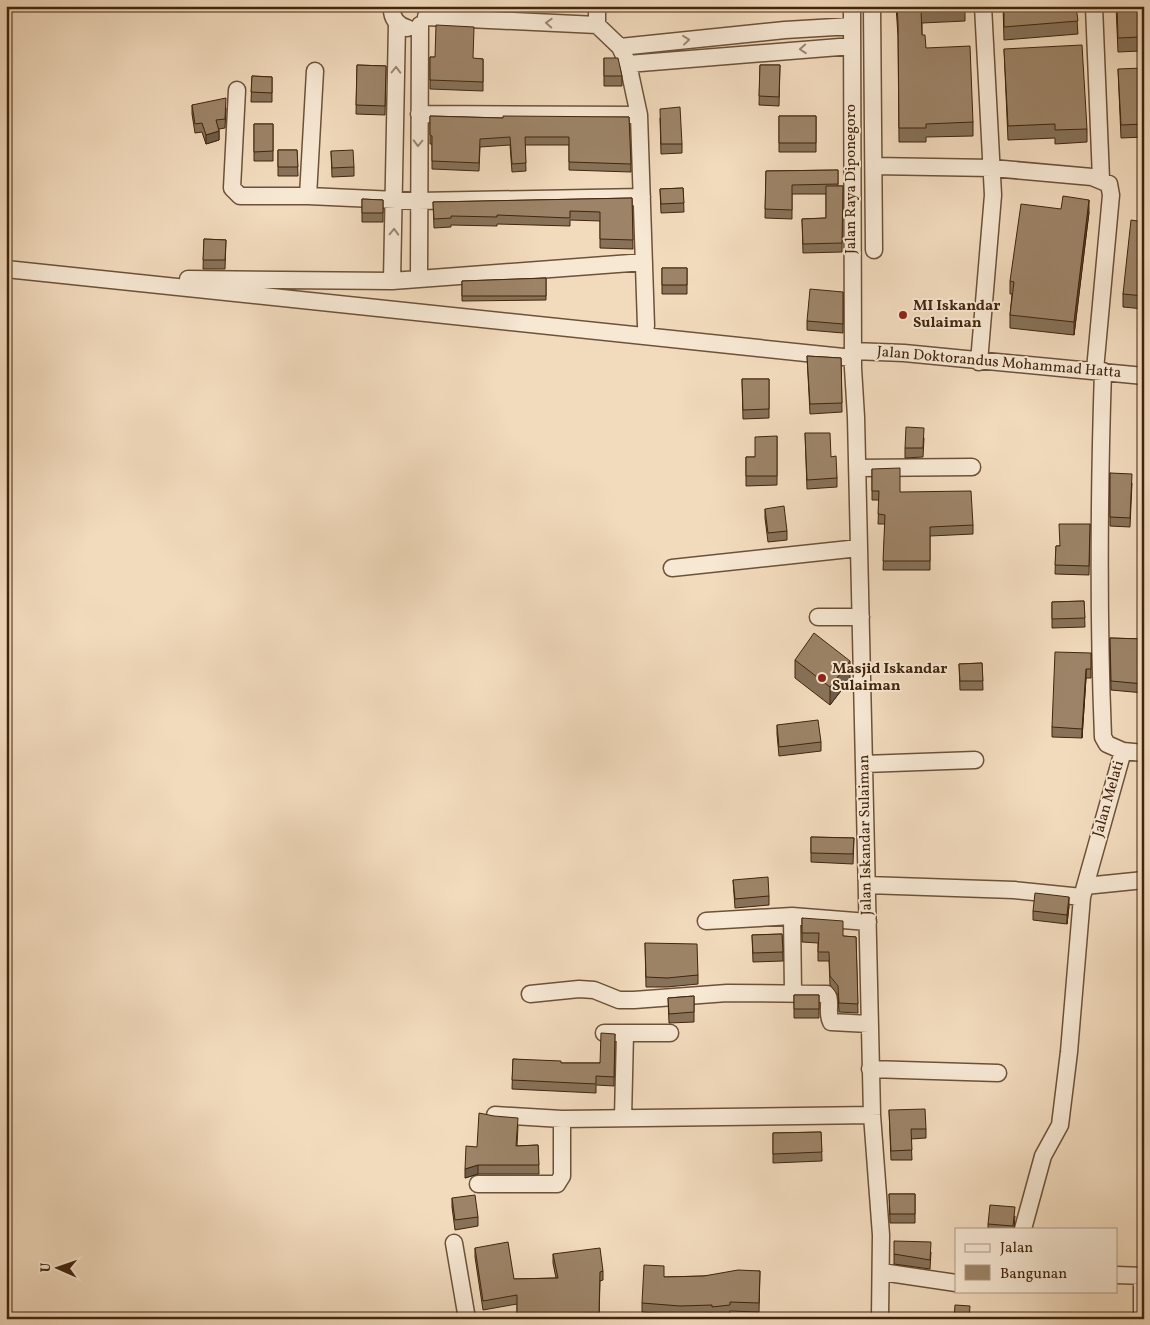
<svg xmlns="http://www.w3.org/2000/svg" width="1150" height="1325" viewBox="0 0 1150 1325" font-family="Vollkorn,serif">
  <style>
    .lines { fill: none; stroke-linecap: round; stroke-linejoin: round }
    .minor-casing { stroke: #6d5238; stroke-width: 19 }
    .minor { stroke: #f7e8d4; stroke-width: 16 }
    .wall { fill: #877259; stroke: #41250c }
    .shaded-wall { fill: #6e5c49; stroke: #41250c }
    .building { fill: #9d8468; stroke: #41250c }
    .oneway { stroke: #9c8670 }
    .poi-dot { fill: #8f2418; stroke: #f7e8d4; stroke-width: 2 }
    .labels { text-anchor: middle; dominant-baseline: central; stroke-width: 4; stroke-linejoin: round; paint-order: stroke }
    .street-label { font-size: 15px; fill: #41250c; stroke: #f7e8d4 }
    .poi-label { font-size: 15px; font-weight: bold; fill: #41250c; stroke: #f7e8d4; text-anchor: start }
  </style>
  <rect width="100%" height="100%" fill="#f2dbbd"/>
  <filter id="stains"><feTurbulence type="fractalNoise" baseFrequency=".004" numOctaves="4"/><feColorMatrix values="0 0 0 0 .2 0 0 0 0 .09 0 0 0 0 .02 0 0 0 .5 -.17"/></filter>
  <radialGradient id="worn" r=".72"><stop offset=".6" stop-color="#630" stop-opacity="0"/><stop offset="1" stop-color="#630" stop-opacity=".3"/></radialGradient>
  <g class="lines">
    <defs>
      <path id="minor" d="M392,6C391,17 396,25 407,28
        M597,6V25
        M852,6L853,368L856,417L872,1115L881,1235L880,1319
        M872,6L874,250
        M1094,6L1101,179
        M426,17L597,25L620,47L628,64L639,115L646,326
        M620,47L785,30L852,26
        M628,64L852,46
        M237,90L232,188L240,196H308L418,201L642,197
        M419,114L639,115
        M874,166L992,168L1092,177L1109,184L1111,195L1095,370
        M308,196L315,71
        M6,269L853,358
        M188,279L392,281L644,262
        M419,279L420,25
        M392,281L397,23
        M853,351L904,353L1144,376
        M979,362L993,195L983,6
        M857,468L972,467
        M672,568L859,548
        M818,617H861
        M1123,751L1144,753
        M864,764L975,760
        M867,885L1014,890L1082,897
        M1085,886L1144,880
        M792,916L793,992
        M706,921L792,916L868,922
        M530,994L579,989L594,990L619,1000H634L727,993L827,994C832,1001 826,1013 831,1022L869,1024
        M604,1033H670
        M870,1069L998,1073
        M495,1115L562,1119L872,1115
        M623,1118L625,1033
        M478,1184H557L562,1176V1119
        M1023,1229L1043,1156L1060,1125L1069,1052L1082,897L1123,751L1107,744L1103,737C1098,614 1099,493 1103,371
        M454,1243L467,1319
        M882,1272L956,1283
        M1116,1275L1144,1276
        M1142,1319V1276"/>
    </defs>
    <use href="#minor" class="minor-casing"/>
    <use href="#minor" class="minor"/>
  </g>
  <path class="wall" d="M896,6H965V21L922,23V35L926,48L973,122V136L926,137V142H899L898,36Z
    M1003,6H1076L1078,34L1004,40Z
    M1116,6L1140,37V51L1118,52Z
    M1004,49L1087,129V142L1055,144V138L1008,140Z
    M430,57L483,59V91L430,89Z
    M604,58L622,76V86H604Z
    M357,65L386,66L385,115L356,114Z
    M760,65H780L779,106L759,105Z
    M1118,69L1144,88V137L1121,138Z
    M252,76L272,77V102H251Z
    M192,105L226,108L225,128L219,129V140L206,144L202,132L195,133L192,114Z
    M430,116L503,118L629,117L631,172L569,170V145H525L526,171L512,172L510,145L480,147L479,171L432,169V144H430Z
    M779,116H816V152H779Z
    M660,118L682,144V153L661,154Z
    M254,124H273V161H254Z
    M278,150H297L298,176H278Z
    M331,151L354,167V176L332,177Z
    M838,170V186H843L842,252L803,253L802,219L826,218V194H792V219L765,218L766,171Z
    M683,188L684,212L661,213L660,189Z
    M632,198L633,249L600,248V221L570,220V226L497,224V226L451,225V227L434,228L433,202Z
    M362,199L383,200V222H362Z
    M1089,212L1074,335L1010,328V315L1012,294H1010V281Z
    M1144,222V309L1123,307V294Z
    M204,239L226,240L225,269H203Z
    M662,268H687V294H662Z
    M546,278V300L462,301V281Z
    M843,292V333L807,330V321Z
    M807,356L841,358L842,412L810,414Z
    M742,379H769V418L743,419Z
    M805,433L831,457L837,478V487L807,489Z
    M777,436V485L746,486V457H755Z
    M924,438L923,457L905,458V448Z
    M872,469L900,492L973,525V534L930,536V570H883L885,524H878L879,500H872Z
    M1110,473L1132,483L1130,527L1110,526Z
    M765,509L787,531V540L768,542L765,518Z
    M1090,524L1089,575L1055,574L1056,546H1059Z
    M1141,588H1144V612H1141Z
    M1084,601L1085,627L1052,628V602Z
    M1110,638L1144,639V693L1111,690Z
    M1091,653V678H1086L1082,738L1052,737V727Z
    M795,660L850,679L830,705L795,678Z
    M982,663L983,690H960L959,664Z
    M777,725L821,742V751L779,756L777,734Z
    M811,837L854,838L853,864L811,862Z
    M733,880L769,896V905L735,908Z
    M1069,906L1067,924L1033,920V911Z
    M802,918L843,936L856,937L858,1013L839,1012L838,995L830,985L829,961H818V943L802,942Z
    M782,934L783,961L753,962L752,935Z
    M645,943L698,975V984L667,987H646Z
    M794,995H819V1018H794Z
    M694,996V1022L669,1023L668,998Z
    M615,1034L614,1086L596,1085V1093L512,1089L513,1059L561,1063H600Z
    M889,1110L926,1129V1138L911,1139L912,1160H891Z
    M518,1126L517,1146L538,1145L539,1174H478L465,1178Z
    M821,1132L822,1161L773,1163V1133Z
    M889,1194H915V1223H890Z
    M452,1198L478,1217V1226L455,1230L452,1207Z
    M1015,1216L1014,1229H988V1224Z
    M475,1248L514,1279L556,1278L553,1263V1254L603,1271V1280L600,1281L599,1319H517V1304L483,1310L475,1257Z
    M931,1252L930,1269L894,1264V1254Z
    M760,1271L759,1312L730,1311V1314L712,1315V1313L680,1315L642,1312V1303L664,1277L704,1276Z"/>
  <path class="shaded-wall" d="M219,131V140L206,144V135Z
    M1089,200V212L1074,335V322Z
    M850,661V679L830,705V687Z
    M1086,669V678L1082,738V729Z
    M1069,897V906L1067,924V915Z
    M478,1165V1174L465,1178V1169Z"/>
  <path class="building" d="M897,6H965V7L921,9L922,35H925L926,48L970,46L973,122L926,124V128H899L898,23Z
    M1004,6H1076L1078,21L1004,27Z
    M1117,6H1139L1140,37L1118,38Z
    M436,25L474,27L473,58L483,59V82L430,80V57H435Z
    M1082,45L1087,129L1055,130V124L1008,126L1004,49Z
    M604,58H618L622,76H604Z
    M357,65L386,66L385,106L356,105Z
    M760,65H780L779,97L759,96Z
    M1143,68L1144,124L1121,125L1118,69Z
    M252,76L272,77V93L251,92Z
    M226,98L225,119L216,120L219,131L206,135L202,123L195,124L192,105Z
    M680,107L682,144H661L660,109Z
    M430,116L503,118V116L629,117L631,164L569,162V137H525L526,163L512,164L510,137L480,139L479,163L432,161V136L430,135Z
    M779,116H816V143H779Z
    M254,124H273V151L254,152Z
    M278,150H297L298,167H278Z
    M353,150L354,167L332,168L331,151Z
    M838,170V184L792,185V210L765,209L766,171Z
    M826,186H843L842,243L803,244L802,219L826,218Z
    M683,188L684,203L661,204L660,189Z
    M1063,196L1089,200L1074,322L1010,315L1014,282L1010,281L1021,204L1061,209Z
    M632,198L633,240L600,239V212L570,211V218L497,215V217L451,216V218L434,219L433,202Z
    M362,199L383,200V213H362Z
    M1131,220L1144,222V296L1123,294Z
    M204,239L226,240L225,260H203Z
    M662,268H687V285H662Z
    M546,278V296H462V281Z
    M810,289L843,292V324L807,321Z
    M807,356L841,358L842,403L810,404Z
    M742,379H769V409L743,410Z
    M906,427L924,428L923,448H905Z
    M805,433H830L831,457L836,456L837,478L807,480Z
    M777,436V476H746V457H755V437Z
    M900,468V492L971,491L973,525L930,527V561H883L885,515L878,514L879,491H872V469Z
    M1110,473L1132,474L1130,518L1110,517Z
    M784,506L787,531L768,533L765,509Z
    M1059,524H1090L1089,566L1055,565L1056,546H1060Z
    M1141,588H1144V603H1141Z
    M1084,601L1085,618L1052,619V602Z
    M814,633L850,661L830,687L795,660Z
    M1110,638L1144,639V684L1111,681Z
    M1055,652L1091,653V669H1086L1082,729L1052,727Z
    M982,663L983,681H960L959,664Z
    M818,720L821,742L779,747L777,725Z
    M811,837L854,838L853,854L811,853Z
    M768,877L769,896L735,899L733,880Z
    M1035,893L1069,897L1067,915L1033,911Z
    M802,918L843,921V936L856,937L858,1004L839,1003L838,986L830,976L829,952H818L819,933H802Z
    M782,934L783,952L753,953L752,935Z
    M645,943L697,944L698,975L667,978L646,977Z
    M794,995H819V1009H794Z
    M694,996V1012L669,1014L668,998Z
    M601,1033L615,1034L614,1077L596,1076V1084L512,1080L513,1059L561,1061V1063H600Z
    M925,1109L926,1129H911L912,1150L891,1151L889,1110Z
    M479,1113L494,1116L518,1118L516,1146L538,1145L539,1165H478L465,1169L466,1146L477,1147Z
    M821,1132L822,1152L773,1154V1133Z
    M889,1194H915V1214H890Z
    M475,1195L478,1217L455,1220L452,1198Z
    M990,1205L1015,1207L1013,1226L988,1224Z
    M894,1241L931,1242L930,1260L894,1254Z
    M508,1242L514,1279L558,1278L553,1254L600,1248L603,1271L600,1272L599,1313L538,1314V1317H517V1295L483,1301L475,1248Z
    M644,1265L664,1266V1277L704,1276L738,1270L760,1271L759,1303L730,1302V1305L712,1307V1305L680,1306L642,1303Z
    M955,1305L970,1306L969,1319H954Z"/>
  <defs><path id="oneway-chevron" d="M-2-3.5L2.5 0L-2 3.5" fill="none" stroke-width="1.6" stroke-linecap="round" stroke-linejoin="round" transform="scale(1.25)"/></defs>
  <g class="oneway">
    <use href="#oneway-chevron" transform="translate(549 23) rotate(-177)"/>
    <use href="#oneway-chevron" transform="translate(686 40) rotate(-6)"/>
    <use href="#oneway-chevron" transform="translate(803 49) rotate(176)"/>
    <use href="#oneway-chevron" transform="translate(396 70) rotate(-89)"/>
    <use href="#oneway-chevron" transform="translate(418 143) rotate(91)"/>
    <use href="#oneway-chevron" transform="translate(394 232) rotate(-88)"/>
  </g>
  <g class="poi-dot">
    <circle cx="903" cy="315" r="5"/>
    <circle cx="822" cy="678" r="5"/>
  </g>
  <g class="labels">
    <g class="street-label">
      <text transform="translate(851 179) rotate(-90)">Jalan Raya Diponegoro</text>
      <text transform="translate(999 363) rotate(5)">Jalan Doktorandus Mohammad Hatta</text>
      <text transform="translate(1109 799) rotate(-74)">Jalan Melati</text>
      <text transform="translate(866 835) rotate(-91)">Jalan Iskandar Sulaiman</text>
    </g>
    <g class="poi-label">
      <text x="913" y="306">MI Iskandar<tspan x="913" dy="17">Sulaiman</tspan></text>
      <text x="832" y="669">Masjid Iskandar<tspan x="832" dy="17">Sulaiman</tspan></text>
    </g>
  </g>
  <rect width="1150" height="1325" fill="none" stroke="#f2dbbd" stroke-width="25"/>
  <rect x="8" y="8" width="1135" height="1310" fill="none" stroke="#41250c" stroke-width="2.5"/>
  <rect x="12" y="12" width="1125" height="1300" fill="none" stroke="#41250c"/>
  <rect x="955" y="1228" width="162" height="65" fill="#f7e8d4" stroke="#ae9a84"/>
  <rect x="965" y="1244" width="25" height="8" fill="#f7e8d4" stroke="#ae9a84"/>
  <text x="1000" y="1252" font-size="15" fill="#41250c">Jalan</text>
  <rect x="965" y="1265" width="25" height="15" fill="#9d8468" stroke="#ae9a84"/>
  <text x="1000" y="1278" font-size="15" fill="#41250c">Bangunan</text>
  <g transform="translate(58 1268) rotate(272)" stroke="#f7e8d4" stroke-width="4" paint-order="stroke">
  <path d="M0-4L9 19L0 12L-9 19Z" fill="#41250c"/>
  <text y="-8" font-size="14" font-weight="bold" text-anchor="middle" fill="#41250c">U</text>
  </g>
  <rect width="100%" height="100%" filter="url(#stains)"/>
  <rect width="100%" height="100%" fill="url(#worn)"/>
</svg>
